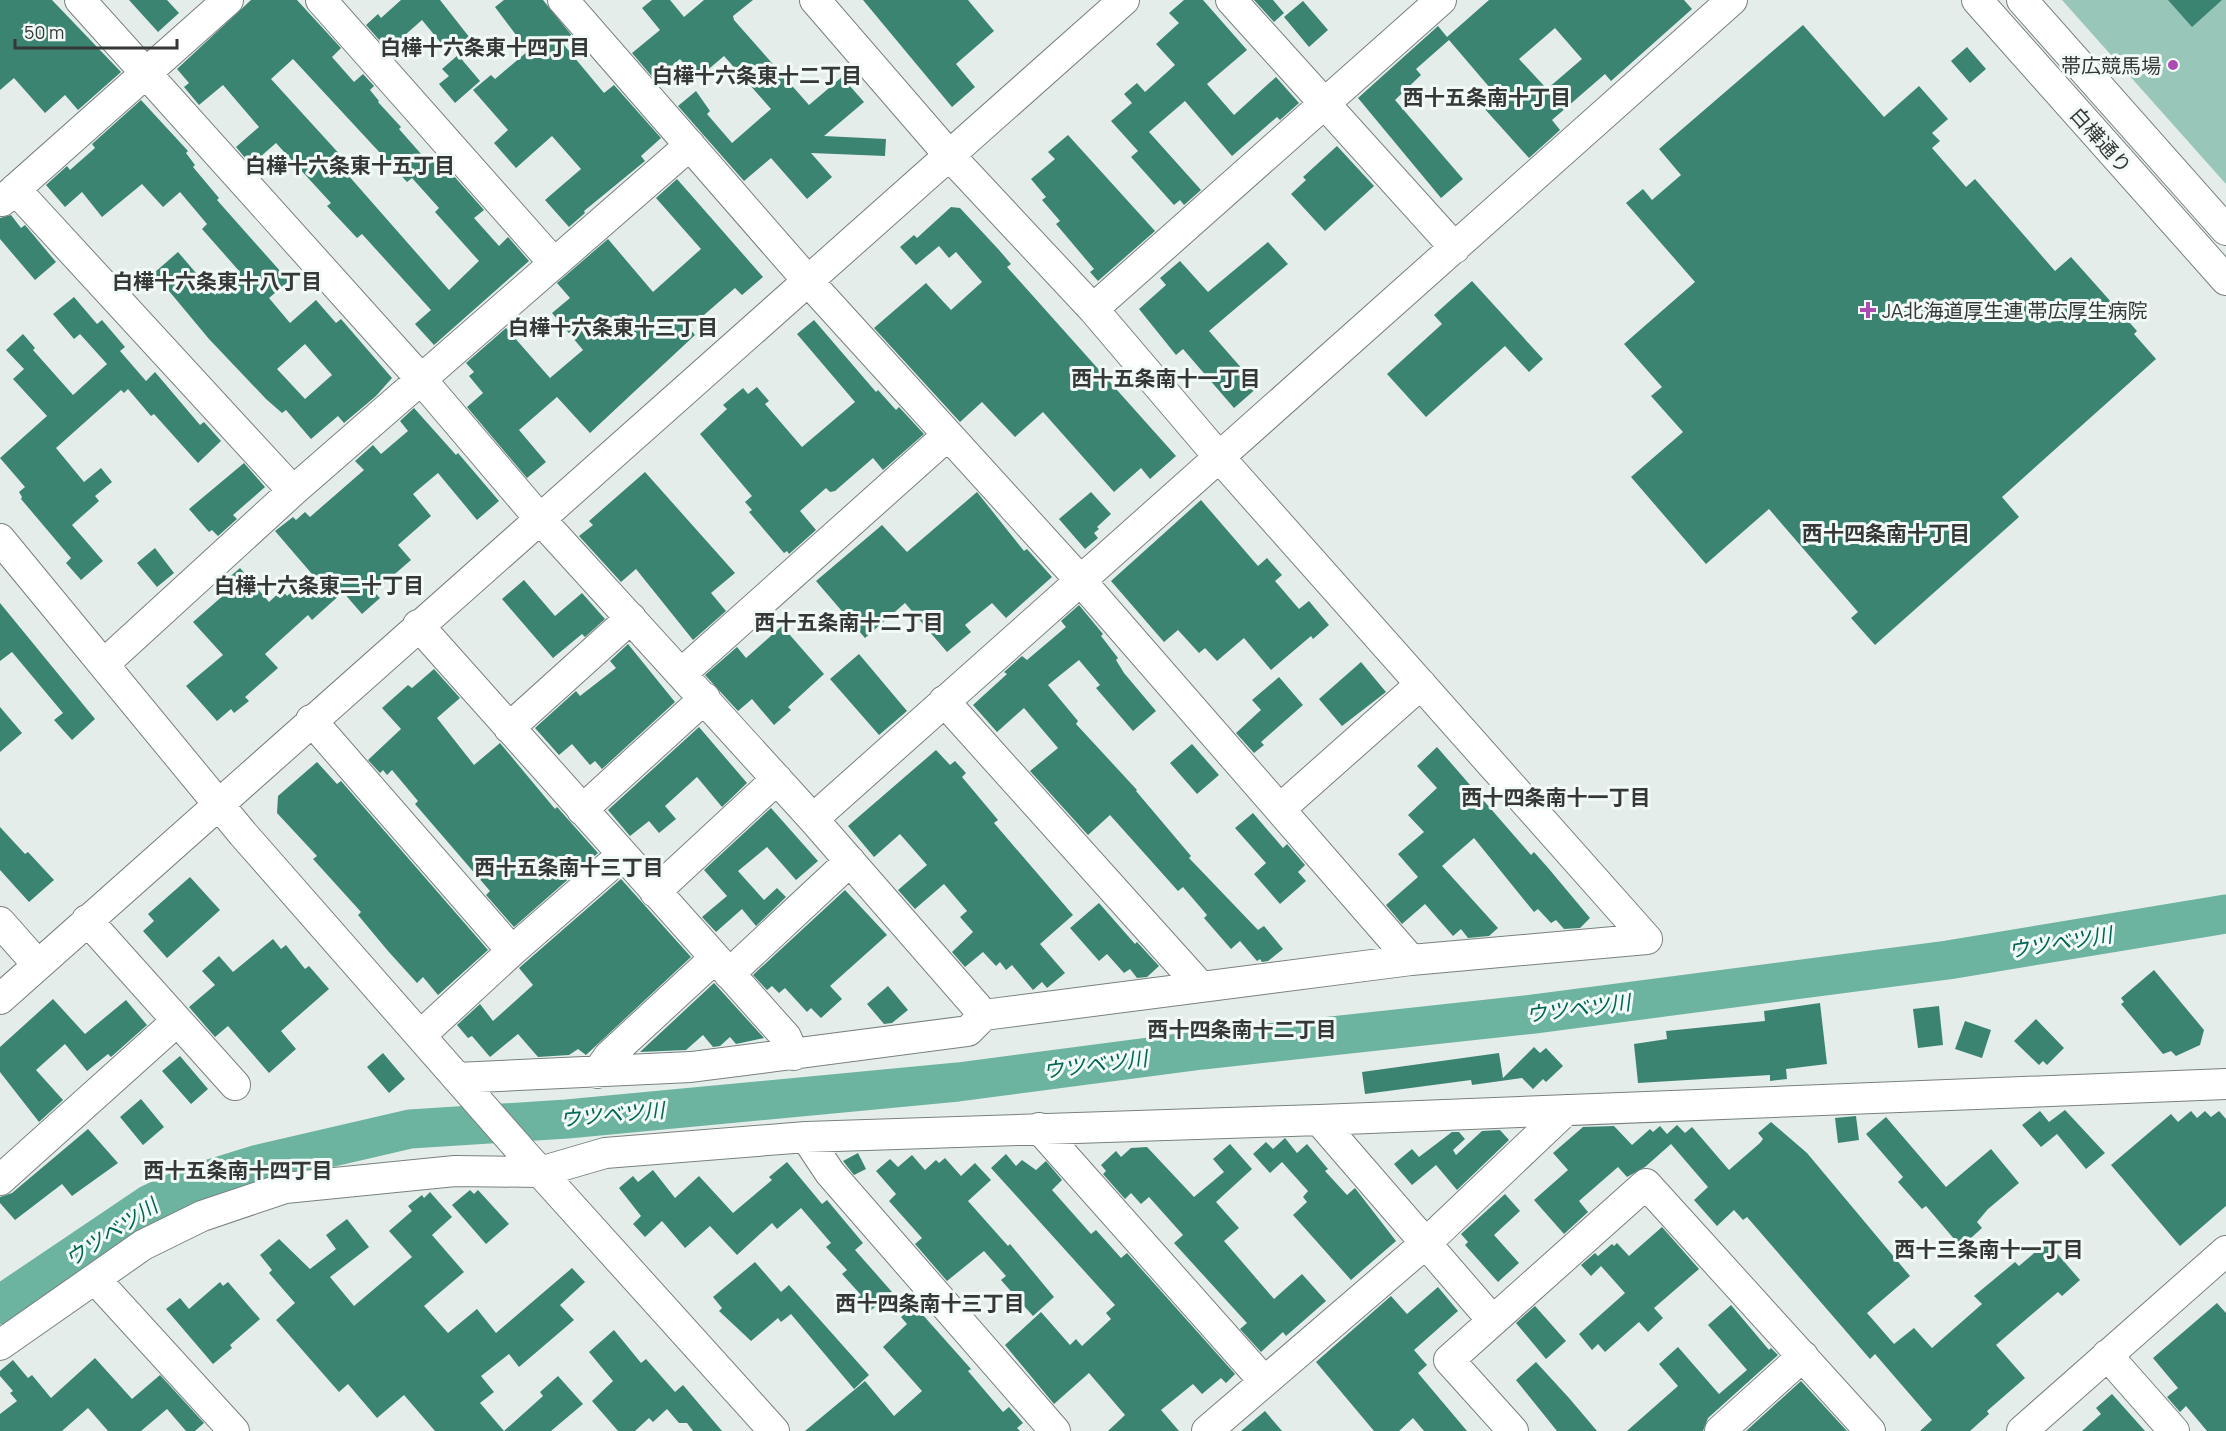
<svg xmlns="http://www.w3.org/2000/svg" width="2226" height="1431" viewBox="0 0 2226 1431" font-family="Manrope,'Noto Sans JP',sans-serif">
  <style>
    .green { fill: #98c6b9 }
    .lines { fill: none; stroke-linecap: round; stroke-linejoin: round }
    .river { stroke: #6cb3a0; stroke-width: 39 }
    .building { fill: #3c8472; fill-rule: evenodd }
    .minor-casing { stroke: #79807e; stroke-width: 32 }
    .minor { stroke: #fff; stroke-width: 30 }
    .poi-dot { fill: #ac4bb2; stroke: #f1faf7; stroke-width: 2 }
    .labels { text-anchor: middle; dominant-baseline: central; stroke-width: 6; stroke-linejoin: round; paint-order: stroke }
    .poi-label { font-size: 20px; fill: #353837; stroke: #f1faf7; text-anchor: end }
    .street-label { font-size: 20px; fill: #353837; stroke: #f1faf7 }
    .neighbourhood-label { font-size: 21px; font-weight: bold; fill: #353837; stroke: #f1faf7 }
    .water-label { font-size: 21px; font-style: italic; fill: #006553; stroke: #f1faf7 }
  </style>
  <rect width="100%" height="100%" fill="#e4edea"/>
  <path class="green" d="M2062,0H2226V184Z"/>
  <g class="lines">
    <path class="river" d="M0,1305L150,1204L191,1185L259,1164L410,1129L567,1119L958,1082L1202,1050L1534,1014L1948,960L2226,914"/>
  </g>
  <path class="building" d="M0,0H52L121,72L78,110L65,95L45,113L14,78L0,90Z
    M129,0H167L179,13L158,32Z
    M251,0H297L341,48L332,57L354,82L363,74L374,86L370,90L379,101L378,102L401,127L399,129L430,164L437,157L484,210L474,218L499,246L508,237L529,261L434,345L415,324L431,310L362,234L357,238L327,206L331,203L276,143L251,165L236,147L259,127L223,85L199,105L184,87L189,83L177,69ZM293,59L407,182L412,178L439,208L435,212L479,261L449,290L348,175L354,170L271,79Z
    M401,0H440L470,38L450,54L422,20L388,50L366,25L378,14L381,18Z
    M504,0H543L573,37L564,45L604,93L614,85L661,138L641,156L645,161L584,211L585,213L569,227L545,200L581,169L552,136L516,168L494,143L508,130L473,90L491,75L495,79L528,51L495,7Z
    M652,0H670L684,17L704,0H753L733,16L734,20L809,105L842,77L864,102L824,136L886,139L885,156L811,153L832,177L807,199L771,158L744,181L678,106L696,91L710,111L707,114L732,143L771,109L724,56L697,79L680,59L655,80L632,53L660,30L642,8Z
    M863,0H968L994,31L956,64L975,87L952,107Z
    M1184,0H1203L1247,50L1207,84L1234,115L1276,77L1299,103L1280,120L1277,117L1232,156L1185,101L1149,132L1201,190L1184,205L1180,200L1174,205L1131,157L1138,151L1111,121L1132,103L1124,94L1137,83L1145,92L1175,65L1156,44L1179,23L1169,13Z
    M1254,0H1273L1284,13L1274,22Z
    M1489,0H1684L1692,9L1611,81L1605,74L1552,120L1560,130L1529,158L1483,107L1496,95L1449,40L1416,69L1421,75L1395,100L1463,179L1441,198L1358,98L1438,26L1447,37ZM1555,28L1582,59L1547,89L1519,59Z
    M2168,0H2222L2192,27Z
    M1303,1L1328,30L1309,47L1284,17Z
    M1803,25L1884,117L1919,86L1948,119L1932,133L1940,141L1932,148L1966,187L1975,179L2055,271L2071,257L2137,331L2134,334L2156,359L2002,497L2019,517L1875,645L1851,618L1858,612L1769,509L1706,564L1631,477L1683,432L1651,396L1662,387L1624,344L1695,282L1626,203L1643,189L1652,200L1681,175L1659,149Z
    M1967,47L1986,69L1970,83L1951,61Z
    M458,55L480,81L455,103L439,84L449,76L442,69Z
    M141,100L188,151L186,153L195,165L193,167L219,198L217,200L289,281L269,298L290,323L316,300L336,323L341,319L392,378L376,396L344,423L338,416L311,439L286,410L282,413L266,399L209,339L154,273L178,252L215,295L240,272L202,229L207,224L180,192L163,207L142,184L102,217L82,192L65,207L46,185L67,166L70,170L95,148L92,144ZM305,344L332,375L305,399L277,369Z
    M1068,135L1155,231L1098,281L1090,272L1094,269L1056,224L1060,221L1042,200L1046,197L1031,179L1055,159L1048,152Z
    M1337,146L1374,186L1325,231L1291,194L1306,180L1303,177Z
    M677,179L763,277L742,295L735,288L689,328L695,335L590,433L557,397L519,430L546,462L527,478L467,407L483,393L469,376L474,372L466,363L506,328L550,378L583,350L552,313L570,298L557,283L608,239L653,292L701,249L656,198Z
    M951,207L960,208L999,250L1011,264L1007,267L1176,456L1150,479L1141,468L1114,492L1043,412L1015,437L982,402L960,422L874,328L926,283L951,310L982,282L956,252L949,258L939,246L916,265L900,247L914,235L917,238Z
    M11,215L21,228L25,225L56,262L35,280L0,239V218Z
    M1268,242L1288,264L1209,331L1258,387L1234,408L1183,349L1176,355L1139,309L1166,285L1160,278L1180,261L1208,292Z
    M1472,281L1543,359L1529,372L1505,346L1426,417L1387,374L1442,324L1434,315Z
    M74,297L97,324L102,320L125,347L120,351L146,381L155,372L200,425L204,422L221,441L198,463L154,414L151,416L128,389L124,393L121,390L56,448L84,482L101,468L112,482L95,496L99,501L72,525L103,561L81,580L66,563L71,558L21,499L22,497L19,492L25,487L0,458L47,416L13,379L24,369L6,350L23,334L35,348L33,350L73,395L107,364L80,334L74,339L53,314Z
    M814,320L876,392L878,390L896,410L899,407L924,434L883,470L873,458L835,491L830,492L826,488L800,511L816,530L789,554L787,551L784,553L749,512L752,510L745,502L752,496L700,434L727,409L723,405L743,388L748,394L757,387L769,401L765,404L802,447L855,402L797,334Z
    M414,408L456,455L458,453L499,501L477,520L438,473L413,494L431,516L398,545L411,560L374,592L380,598L362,614L343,592L312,620L308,615L265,654L278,668L245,697L249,701L234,713L231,709L217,721L186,686L223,655L193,622L226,593L220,585L240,568L269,602L282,590L287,596L312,574L275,531L293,517L296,520L305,512L310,517L364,470L355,461L373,445L381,454L408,431L400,421Z
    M244,463L265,487L233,515L237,519L218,536L212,530L209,532L189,509Z
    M645,472L735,573L711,593L726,611L693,640L636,569L621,582L579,536L593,525L589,521Z
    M977,492L1024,551L1027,549L1052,577L1006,618L992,603L965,625L971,632L947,652L905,603L865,638L816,581L882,525L907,552Z
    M1091,492L1111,514L1097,527L1099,529L1094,533L1098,538L1085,549L1059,519Z
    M1201,500L1258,566L1267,558L1282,575L1275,581L1299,609L1309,601L1329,625L1313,639L1311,636L1271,670L1244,638L1217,661L1205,648L1199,653L1178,630L1164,642L1111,581Z
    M155,548L174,573L157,587L137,563Z
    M524,580L555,616L582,593L605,619L585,637L582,634L553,658L502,599Z
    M0,603L95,719L72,740L54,720L63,713L12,652L0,661Z
    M1079,605L1103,634L1101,636L1118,658L1116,660L1124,673L1156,711L1133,731L1096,688L1100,685L1079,660L1048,685L1078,721L1076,724L1137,790L1136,791L1191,856L1189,858L1258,930L1264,926L1283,949L1268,961L1262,962L1260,959L1257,961L1240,941L1231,949L1204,918L1207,915L1183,887L1178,891L1110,815L1088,835L1030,771L1058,748L1024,708L997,732L973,705L1007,674L1004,672L1022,656L1027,660L1066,627L1061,621Z
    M782,626L824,674L788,707L791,710L774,725L752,699L738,711L705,675L737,647L746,658Z
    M628,644L675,702L602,769L595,761L590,765L572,744L559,755L535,728L576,691L580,696L616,668L610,661Z
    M859,654L907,711L879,735L830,679Z
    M1361,662L1386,692L1342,726L1319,699Z
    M434,669L460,698L437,718L474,765L500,743L555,809L557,807L598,853L514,927L486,895L490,891L415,804L418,801L392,770L387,775L383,770L380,773L368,760L401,729L382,708L408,685L412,688Z
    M1279,677L1303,705L1261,742L1264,745L1254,753L1236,733L1261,710L1252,700Z
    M0,707L22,733L0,752Z
    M699,727L747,783L722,807L697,777L665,806L676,819L659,833L649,821L630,836L608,810Z
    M1192,744L1219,775L1197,794L1170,763Z
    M1437,747L1531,855L1534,852L1549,869L1590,918L1580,928L1564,929L1556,920L1551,923L1538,909L1534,912L1474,838L1442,866L1498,928L1489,936L1468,938L1461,929L1453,936L1425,904L1402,924L1386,905L1418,877L1398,854L1424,832L1408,815L1437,788L1417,766Z
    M936,750L950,765L955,761L966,773L962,777L998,820L994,823L1073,915L1040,944L1065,973L1047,988L1042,982L1033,990L1012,965L1006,970L1000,962L996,966L983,952L965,967L952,952L973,932L960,917L967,911L944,884L915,909L898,890L927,865L900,834L874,857L848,826Z
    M317,762L337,784L341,781L488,950L438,995L423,977L417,983L388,951L358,915L361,912L313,859L317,856L277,813L278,796Z
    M771,808L818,861L796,880L767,847L738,871L764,900L777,888L786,897L756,926L742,909L716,932L702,917L727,896L704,870Z
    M1253,813L1283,848L1287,844L1305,865L1298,872L1306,881L1280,904L1254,874L1266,863L1235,828Z
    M0,827L25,854L28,852L54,880L29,902L0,870Z
    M190,877L220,910L167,958L143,931L154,921L148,914Z
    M621,879L691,957L586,1055L578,1049L569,1055L538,1057L518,1034L490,1057L472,1036L468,1038L457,1025L480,1004L493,1021L533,985L519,968Z
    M845,890L887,935L830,986L842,999L821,1018L811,1008L807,1012L785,988L779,993L772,986L767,990L753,975Z
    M1099,903L1135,944L1137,942L1159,966L1147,977L1137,978L1130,969L1124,973L1107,954L1099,961L1070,928Z
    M273,939L281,949L286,945L305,969L309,966L329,989L281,1031L296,1049L269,1073L228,1026L215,1037L189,1007L215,985L202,971L219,956L233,972Z
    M2154,970L2204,1030L2200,1045L2176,1056L2171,1051L2163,1054L2121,1004L2124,1002L2121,998Z
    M714,983L764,1038L736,1044L730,1037L720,1046L713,1047L703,1035L686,1050L640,1052Z
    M888,986L908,1010L892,1023L884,1024L867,1004Z
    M53,999L85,1034L126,1000L147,1025L111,1057L108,1054L87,1071L65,1044L36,1070L63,1100L39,1122L0,1072V1047Z
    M1820,1003L1827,1064L1786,1069L1787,1079L1770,1081V1075L1638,1083L1634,1044L1667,1039L1666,1031L1765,1021L1764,1011Z
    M1939,1006L1943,1045L1918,1048L1913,1009Z
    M2036,1019L2064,1048L2047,1065L2043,1061L2039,1065L2014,1041Z
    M1965,1021L1991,1030L1982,1058L1955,1049Z
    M1534,1047L1540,1053L1546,1048L1563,1066L1546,1082L1543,1079L1533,1089L1522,1078L1472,1085L1471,1080L1365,1094L1362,1072L1499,1053L1503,1078Z
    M383,1053L405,1079L389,1093L367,1067Z
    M180,1056L208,1089L191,1104L162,1071Z
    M141,1099L164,1127L143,1145L120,1117Z
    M2065,1110L2105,1153L2086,1169L2057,1134L2041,1147L2022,1125L2040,1111L2049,1122Z
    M2191,1111L2197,1118L2205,1111L2211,1117L2219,1111L2226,1119V1206L2180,1246L2111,1165L2171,1114L2178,1122Z
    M1856,1116L1859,1140L1838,1143L1835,1118Z
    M1886,1117L1946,1187L1991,1149L2019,1183L1988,1209L1977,1222L1982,1228L1961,1247L1926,1206L1922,1209L1898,1182L1903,1177L1866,1134Z
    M1771,1122L1807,1153L1910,1276L1867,1313L1894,1344L1914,1328L1932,1348L1982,1304L1974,1296L2015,1262L2019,1266L2047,1242L2080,1280L2062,1296L2058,1292L1996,1345L2025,1378L1987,1411L1989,1414L1970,1431H1920L1932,1420L1875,1354L1870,1359L1747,1217L1743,1220L1734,1210L1717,1226L1694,1200L1708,1187L1671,1144L1645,1167L1627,1177L1618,1167L1579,1201L1588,1212L1564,1234L1534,1200L1568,1170L1553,1153L1583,1127L1614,1126L1632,1145L1650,1129L1653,1132L1660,1126L1667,1134L1677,1125L1685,1133L1692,1127L1729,1170L1760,1143L1763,1139L1758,1133Z
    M88,1129L118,1163L72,1196L62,1184L15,1220L0,1203V1197L12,1193Z
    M1500,1130L1509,1140L1457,1190L1436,1165L1412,1185L1394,1164L1412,1149L1419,1157L1452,1132H1459L1465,1139L1453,1150L1456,1155L1482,1131Z
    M1285,1138L1297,1153L1307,1144L1328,1169L1325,1171L1347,1195L1355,1188L1396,1241L1351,1280L1293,1215L1307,1202L1303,1197L1308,1191L1282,1162L1270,1173L1253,1154L1266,1142L1273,1149Z
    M1230,1144L1252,1169L1216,1202L1239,1228L1224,1241L1274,1299L1302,1274L1326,1301L1286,1336L1283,1332L1261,1352L1240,1329L1247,1323L1174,1243L1183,1235L1149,1197L1141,1204L1131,1193L1125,1199L1103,1174L1106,1171L1101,1165L1116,1151L1121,1157L1131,1148L1147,1147L1194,1197L1224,1172L1213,1159Z
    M858,1153L866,1169L854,1175L843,1161Z
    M1006,1154L1016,1166L1022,1160L1036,1170L1046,1161L1062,1180L1052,1190L1091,1234L1096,1230L1121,1258L1127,1253L1235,1374L1226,1383L1221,1378L1202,1394L1193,1384L1161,1410L1179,1431H1108L1125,1415L1089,1373L1054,1404L1005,1345L1041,1312L1070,1345L1076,1339L1082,1346L1111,1319L1106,1313L1115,1305L991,1168Z
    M912,1155L925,1170L936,1160L939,1163L945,1158L961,1176L975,1163L991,1180L968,1201L1008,1246L1010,1244L1054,1297L1033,1316L1001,1280L1006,1276L984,1251L947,1281L915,1244L922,1238L889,1201L896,1194L876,1171L890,1159L898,1167Z
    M787,1162L822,1204L827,1200L863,1243L855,1250L892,1292L868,1313L856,1299L861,1295L842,1274L847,1270L826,1247L831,1243L801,1208L777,1229L772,1223L737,1255L710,1226L685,1248L662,1221L645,1237L633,1224L641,1216L619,1188L633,1176L638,1182L653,1170L675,1198L699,1176L733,1213L772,1180L769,1177Z
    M470,1190L474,1194L478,1190L509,1224L486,1244L452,1205Z
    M430,1192L452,1217L432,1235L464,1272L424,1306L448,1333L477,1309L496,1333L572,1268L585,1282L560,1305L574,1320L519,1367L509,1354L481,1376L494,1392L480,1403L504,1431L543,1396L540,1392L558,1376L583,1404L551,1431H435L404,1395L377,1418L348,1384L339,1392L276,1320L295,1303L269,1273L272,1270L260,1255L279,1239L310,1269L336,1249L326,1235L347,1219L369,1247L330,1277L354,1306L412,1257L389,1231L412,1211L408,1206L422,1195L424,1198Z
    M1505,1194L1520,1211L1494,1235L1519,1263L1498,1282L1465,1245L1468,1242L1461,1234Z
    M1662,1227L1699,1269L1654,1308L1663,1318L1648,1332L1639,1322L1605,1352L1598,1344L1592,1350L1579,1334L1625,1293L1601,1266L1591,1276L1581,1265L1595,1253L1598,1256L1612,1244L1614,1246L1617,1243L1629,1256Z
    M755,1262L781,1292L789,1285L869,1375L854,1389L791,1314L781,1322L778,1318L751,1341L719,1311L722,1308L713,1297Z
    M220,1282L223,1286L228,1282L260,1319L230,1345L232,1348L213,1364L166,1309L180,1298L189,1309Z
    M1438,1287L1458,1311L1414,1350L1427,1365L1418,1373L1467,1431H1424L1413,1418L1399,1431H1374L1316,1362L1391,1296L1407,1314Z
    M2217,1303L2226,1313V1431H2207L2186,1406L2180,1412L2167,1397L2178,1388L2153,1358Z
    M914,1305L971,1369L968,1371L1003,1412L1009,1407L1023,1423L1017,1428L1020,1431H805L865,1381L894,1416L922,1391L883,1347L907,1324L901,1317Z
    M1731,1305L1769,1350L1771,1348L1778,1355L1708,1418L1703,1431H1627L1678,1386L1659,1364L1678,1347L1719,1394L1747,1370L1708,1325Z
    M1535,1306L1566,1341L1546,1359L1516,1323Z
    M614,1330L641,1363L646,1359L675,1392L683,1385L722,1431H693L687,1423H679L667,1409L653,1422L649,1418L635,1431H618L592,1401L613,1381L589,1352Z
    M95,1358L132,1399L160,1375L204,1423L195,1431H186L167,1409L141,1431H108L88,1408L62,1431H0V1414L17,1401L10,1393L13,1391L0,1376V1371L13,1360L28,1378L32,1375L51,1398Z
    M1536,1362L1569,1398L1597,1431H1557L1516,1380Z
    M1801,1381L1847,1431H1746Z
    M2112,1394L2145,1431H2082L2101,1414L2096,1408Z
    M1265,1411L1282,1431H1241Z"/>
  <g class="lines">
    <defs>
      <path id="minor" d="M80,0L420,378L540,519L813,819L984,1015
        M321,0L553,262
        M563,0L808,281L1080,580L1411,960
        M815,0L949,155L1093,309L1219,457L1647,939
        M1231,0L1455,248
        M1977,0L2226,280
        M2022,0L2226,230
        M15,189L293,491
        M2,201L228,0
        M1093,309L1441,0
        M0,539L243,834L524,1154L774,1431
        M418,625L786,1037L794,1055
        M104,664L293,491L690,145
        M682,673L948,435
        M944,701L1201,987
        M311,720L512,951L421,1035
        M509,728L631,618
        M1280,809L1421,684
        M582,810L705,698
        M813,819L1732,0
        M655,892L777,779
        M87,920L235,1085
        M0,922L38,965
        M512,951L622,855
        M729,974L850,861
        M0,999L1124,0
        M597,1073L609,1056L715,958
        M457,1078L691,1067L968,1031L984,1015L1411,960L1647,939
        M1319,1120L1493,1321
        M1039,1128L1264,1381
        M806,1137L830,1173L1055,1431
        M0,1180L177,1021
        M95,1279L234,1431
        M0,1345L143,1245L202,1216L285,1188L455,1171L540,1172L605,1153L806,1137L1319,1120L2226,1084
        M2107,1355L2174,1431
        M1207,1431L1426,1243L1566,1110
        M1513,1431L1449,1360L1646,1184L1870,1431
        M1720,1431L1803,1356
        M2022,1431L2226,1251"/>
    </defs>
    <use href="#minor" class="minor-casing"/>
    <use href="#minor" class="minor"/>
  </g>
  <g class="poi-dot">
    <circle cx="2173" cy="65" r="6"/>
    <path d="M1865 301h6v6h6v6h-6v6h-6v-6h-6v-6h6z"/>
  </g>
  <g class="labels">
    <g class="poi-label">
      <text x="2161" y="65">帯広競馬場</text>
      <text x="1882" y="310" text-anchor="start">JA北海道厚生連 帯広厚生病院</text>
    </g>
    <g class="street-label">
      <text transform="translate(2101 140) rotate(48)">白樺通り</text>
    </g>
    <g class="neighbourhood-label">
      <text x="485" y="47">白樺十六条東十四丁目</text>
      <text x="757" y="75">白樺十六条東十二丁目</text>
      <text x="1487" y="97">西十五条南十丁目</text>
      <text x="350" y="165">白樺十六条東十五丁目</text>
      <text x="217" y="281">白樺十六条東十八丁目</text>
      <text x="613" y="327">白樺十六条東十三丁目</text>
      <text x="1166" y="378">西十五条南十一丁目</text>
      <text x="1886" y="533">西十四条南十丁目</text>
      <text x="319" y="585">白樺十六条東二十丁目</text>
      <text x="849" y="622">西十五条南十二丁目</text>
      <text x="1556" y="797">西十四条南十一丁目</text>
      <text x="569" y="867">西十五条南十三丁目</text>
      <text x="1242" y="1029">西十四条南十二丁目</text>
      <text x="238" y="1170">西十五条南十四丁目</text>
      <text x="1989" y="1249">西十三条南十一丁目</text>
      <text x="930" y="1303">西十四条南十三丁目</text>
    </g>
    <g class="water-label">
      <text transform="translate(2060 942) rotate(-9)">ウツベツ川</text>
      <text transform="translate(1578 1008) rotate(-7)">ウツベツ川</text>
      <text transform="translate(1095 1064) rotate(-7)">ウツベツ川</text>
      <text transform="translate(612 1114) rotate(-5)">ウツベツ川</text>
      <text transform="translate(111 1232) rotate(-33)">ウツベツ川</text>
    </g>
  </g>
  <path d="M15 39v9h162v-9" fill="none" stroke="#353837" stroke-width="3"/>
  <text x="24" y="39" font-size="18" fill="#353837" stroke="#f1faf7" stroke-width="4.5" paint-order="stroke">50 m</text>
</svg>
